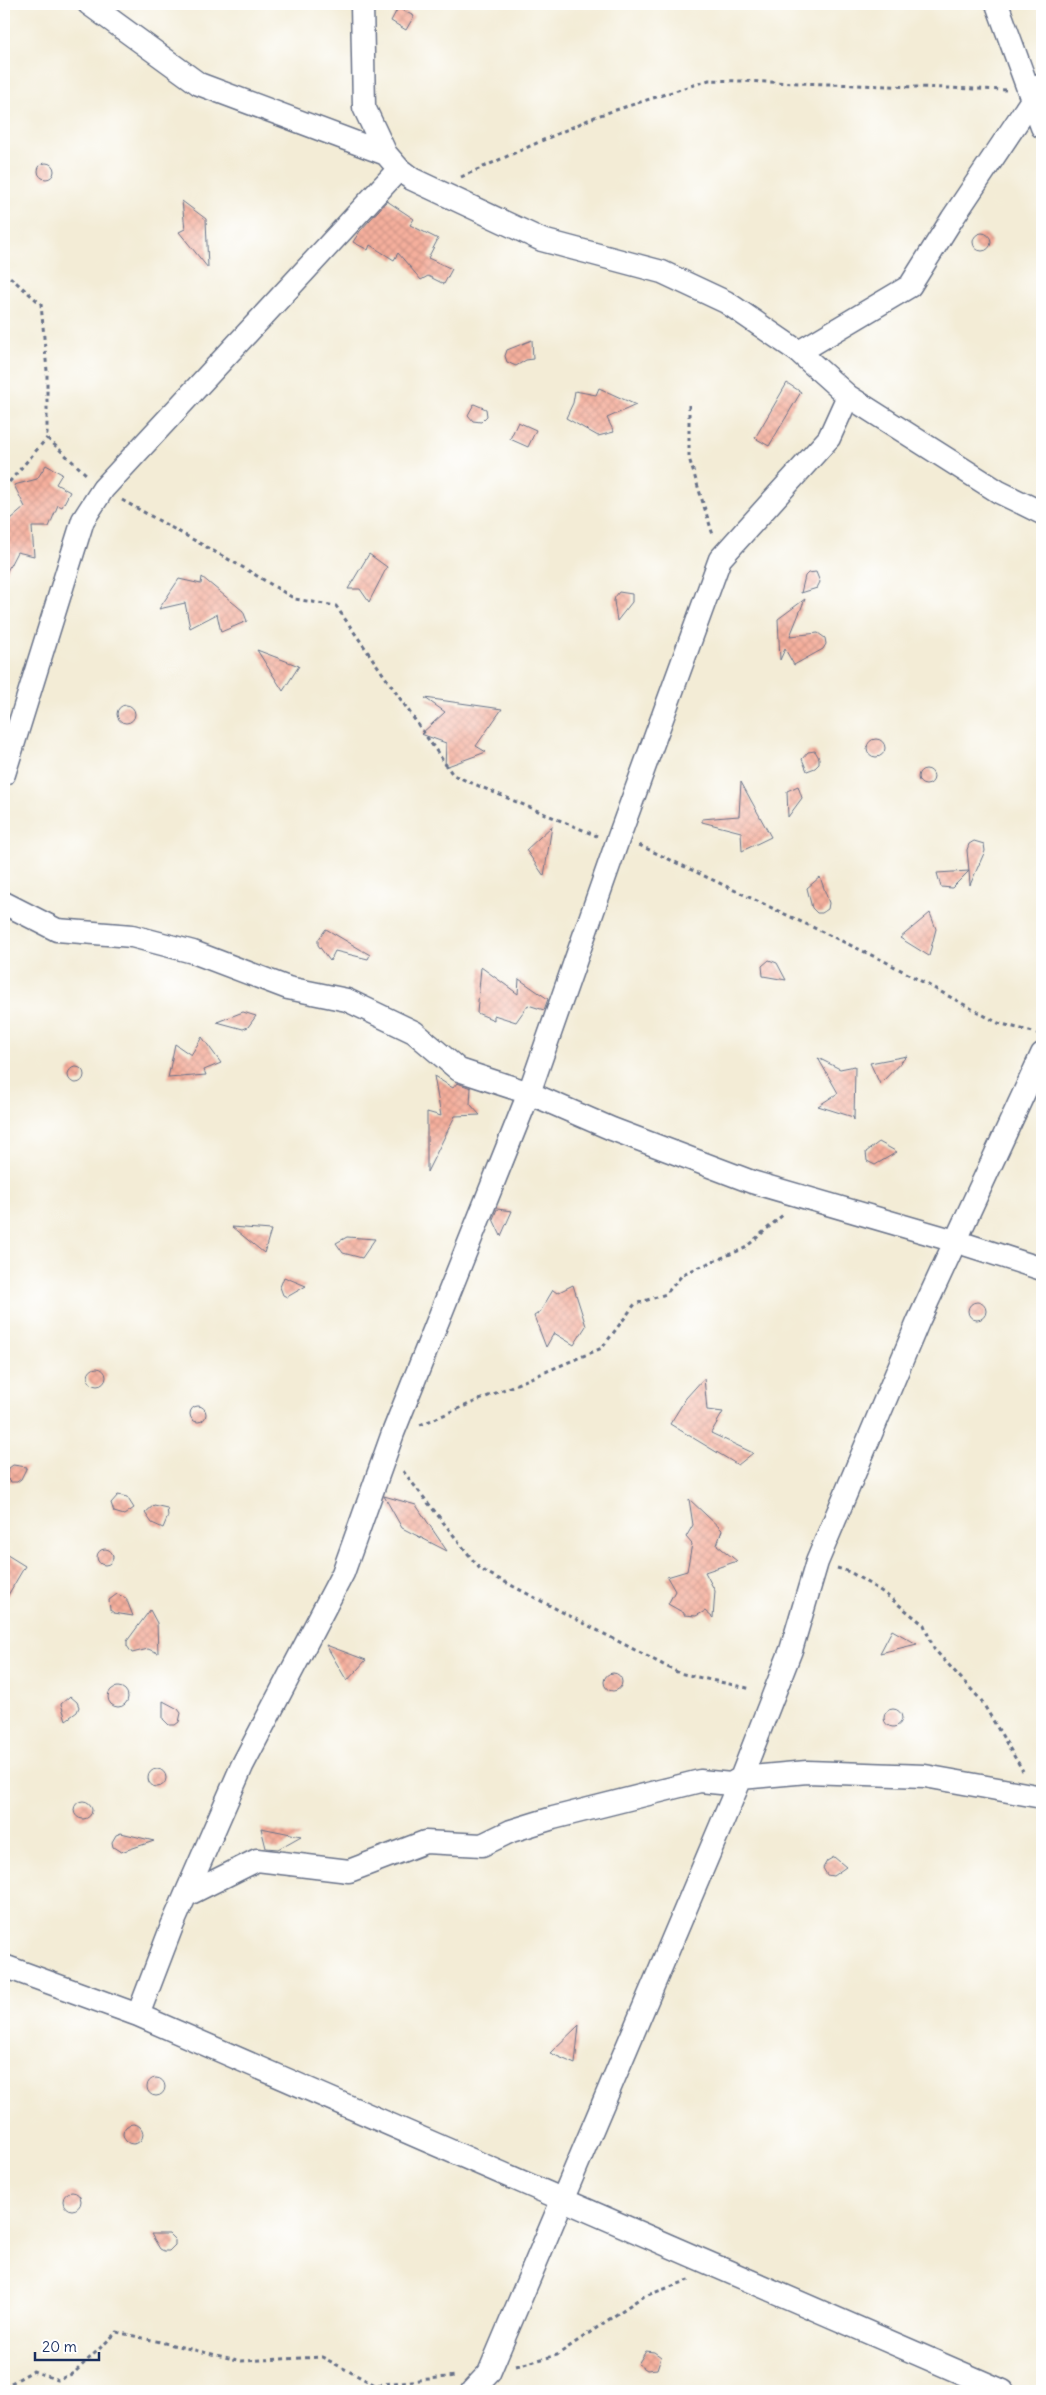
<svg xmlns="http://www.w3.org/2000/svg" width="1046" height="2395" viewBox="0 0 1046 2395" font-family="Delius,sans-serif">
  <style>
    .building { fill: url(#building-cross-hatch) }
    .lines { fill: none; stroke-linecap: round; stroke-linejoin: round }
    .minor-casing { stroke: #677188; stroke-width: 25 }
    .path { stroke: #677188; stroke-width: 3; stroke-dasharray: 4 4; stroke-linecap: butt }
    .minor { stroke: #fff; stroke-width: 22 }
  </style>
  <defs>
    <pattern id="building-cross-hatch" width="8" height="8" patternUnits="userSpaceOnUse" patternTransform="scale(1.25)"><rect width="8" height="8" fill="#f5af9c"/><path d="M0 0l8 8M0 8l8-8" fill="none" stroke="#d19789"/></pattern>
  </defs>
  <rect width="100%" height="100%" fill="#fff"/>
  <filter id="ink" filterUnits="userSpaceOnUse"><feTurbulence type="fractalNoise" baseFrequency=".02" numOctaves="2"/><feDisplacementMap in="SourceGraphic" scale="10" xChannelSelector="R" yChannelSelector="G"/><feConvolveMatrix kernelMatrix="1 2 1 2 8 2 1 2 1" color-interpolation-filters="sRGB"/></filter>
  <filter id="wash" filterUnits="userSpaceOnUse"><feTurbulence type="fractalNoise" baseFrequency=".0096" numOctaves="4" result="noise"/><feDisplacementMap in="SourceGraphic" scale="20" xChannelSelector="R" yChannelSelector="G"/><feGaussianBlur stdDeviation="1.12" result="paint"/><feColorMatrix in="noise" values="0 0 0 0 0 0 0 0 0 0 0 0 0 0 0 0 0 1.4 0 .05"/><feComposite in="paint" operator="in"/></filter>
  <g filter="url(#wash)">
    <rect width="100%" height="100%" fill="#f3ecd6"/>
    <g id="blocks">
      <path class="building" d="M398,8L414,16L406,30L391,21Z
        M38 171a8 8 0 1 1 16 0a8 8 0 1 1-16 0Z
        M182,201L206,219L208,268L179,232L185,229Z
        M387,201L414,219L410,225L438,239L428,258L452,269L444,284L428,276L421,280L398,253L394,260L370,245L368,250L353,242L360,231Z
        M973 242a9 9 0 1 1 18 0a9 9 0 1 1-18 0Z
        M532,340L533,359L526,360L516,366L507,362L505,356L507,350Z
        M787,383L801,392L769,446L755,438Z
        M599,388L636,405L607,418L614,432L598,436L566,418L573,403L575,391L596,395Z
        M474,404L486,409L487,416L481,422L473,421L468,415Z
        M518,422L536,430L528,447L510,439Z
        M46,465L62,474L56,484L70,492L62,507L58,505L49,527H32L34,556L17,552L4,577V525L25,507L14,485L37,479Z
        M369,554L387,567L369,602L360,589H348Z
        M816,572L820,582L817,588L801,593L805,576L808,573Z
        M202,577L243,611L247,621L221,632L217,614L190,628L185,603L159,609L179,579L201,584Z
        M619,592L632,594V602L617,621L614,601L615,597Z
        M805,599L790,636L818,633L825,638L826,644L823,649L794,665L785,649L780,660L778,619Z
        M257,650L299,666L283,691Z
        M425,698L502,709L476,746L486,752L445,767L446,743L421,734L445,712Z
        M117 714a9 9 0 1 1 18 0a9 9 0 1 1-18 0Z
        M867 748a9 9 0 1 1 18 0a9 9 0 1 1-18 0Z
        M815,751L819,758V764L815,768L807,771L802,759L808,752Z
        M918 777a8 8 0 1 1 16 0a8 8 0 1 1-16 0Z
        M741,782L771,837L742,851L741,832L702,822V819L739,816Z
        M798,786L802,798L788,817L787,791Z
        M552,826L544,876L526,850Z
        M974,841L984,844L985,851L970,885L969,871L952,888L941,887L937,873L969,871L967,850L969,844Z
        M820,877L829,903L828,909L822,913H817L812,908L807,888Z
        M930,913L936,929L929,956L900,938Z
        M326,929L370,955L368,959L335,951L330,961L318,945V940Z
        M769,960L777,963L786,980L763,976L762,966Z
        M481,967L518,994L519,979L548,999L544,1010L528,1005L516,1022L494,1015V1020L477,1013Z
        M243,1012L256,1016L248,1027L243,1029L217,1022Z
        M202,1037L221,1063L204,1070L206,1075L168,1078L175,1044L191,1055Z
        M907,1056L880,1084L870,1063Z
        M818,1058L840,1069L855,1066L854,1120L853,1117L818,1106L838,1093Z
        M68 1075a8 8 0 1 1 16 0a8 8 0 1 1-16 0Z
        M434,1076L453,1088L457,1083L471,1088L470,1104L480,1115L455,1116L427,1172V1112L441,1116Z
        M879,1142L897,1152L875,1165L867,1161L866,1152Z
        M497,1209L512,1211L501,1236L493,1219Z
        M232,1227L271,1230L264,1253Z
        M347,1237L375,1239L362,1258L343,1253L336,1243Z
        M284,1277L306,1286L287,1297L283,1295L280,1287Z
        M573,1285L586,1326L574,1345L554,1333L546,1347L534,1316L540,1312L553,1290L557,1293Z
        M968 1311a9 9 0 1 1 18 0a9 9 0 1 1-18 0Z
        M88 1377a9 9 0 1 1 18 0a9 9 0 1 1-18 0Z
        M704,1378L707,1410L723,1412L711,1433L753,1453L738,1465L670,1424L686,1398Z
        M190 1414a8 8 0 1 1 16 0a8 8 0 1 1-16 0Z
        M13,1465L27,1467L21,1479L17,1482H11L7,1478L9,1468Z
        M118,1495L127,1497L134,1508L124,1515L114,1512L111,1503Z
        M384,1496L416,1505L447,1551L402,1528Z
        M689,1499L722,1530L717,1545L737,1561L705,1572L715,1591L713,1618L705,1611L696,1616L684,1615V1613L668,1604L675,1591L667,1577L687,1571L692,1544L686,1537L693,1525Z
        M154,1505L167,1508L168,1516L163,1528L152,1523L145,1513Z
        M97 1557a8 8 0 1 1 16 0a8 8 0 1 1-16 0Z
        M4,1553L25,1566L4,1602Z
        M117,1594L126,1598L133,1616L114,1613L110,1610L109,1600Z
        M150,1610L157,1623L158,1653L148,1649L132,1653L127,1646V1641Z
        M892,1630L917,1644L880,1653Z
        M326,1645L366,1660L347,1681Z
        M604 1682a9 9 0 1 1 18 0a9 9 0 1 1-18 0Z
        M108 1697a10 10 0 1 1 20 0a10 10 0 1 1-20 0Z
        M70,1696L77,1702L79,1707L77,1712L66,1720L61,1704Z
        M163,1701L178,1709L181,1713L179,1722L175,1725H169L163,1719Z
        M884 1718a9 9 0 1 1 18 0a9 9 0 1 1-18 0Z
        M148 1778a9 9 0 1 1 18 0a9 9 0 1 1-18 0Z
        M74 1810a9 9 0 1 1 18 0a9 9 0 1 1-18 0Z
        M261,1828L301,1836L278,1849L266,1848Z
        M121,1833L154,1841L121,1852L113,1847L112,1842L116,1835Z
        M834,1857L846,1867L833,1876L827,1875L823,1868L827,1861Z
        M579,2025L575,2064L550,2053Z
        M147 2087a9 9 0 1 1 18 0a9 9 0 1 1-18 0Z
        M123 2134a10 10 0 1 1 20 0a10 10 0 1 1-20 0Z
        M63 2201a9 9 0 1 1 18 0a9 9 0 1 1-18 0Z
        M151,2234H169L175,2240V2245L169,2251H164L160,2249Z
        M646,2351L654,2352L661,2357L657,2369L647,2370L638,2364Z"/>
    </g>
  </g>
  <g filter="url(#ink)">
    <use href="#blocks" fill-opacity="0" stroke="#677188" stroke-width="1"/>
    <g class="lines">
      <defs>
        <path id="minor" d="M89,4L199,84L386,154L399,169L412,179L542,240L662,272L726,302L799,352L848,396L999,492L1042,513
          M362,4L364,107L386,154
          M997,4L1042,127
          M799,352L910,286L952,219L1042,85
          M4,774L83,520L103,489L399,169
          M4,903L57,930L132,936L193,952L288,988L347,1000L414,1032L459,1070L529,1093L612,1129L752,1182L955,1241L1042,1269
          M185,1896L257,1860L349,1871L425,1842L482,1845L511,1831L553,1818L700,1781L731,1784L741,1778L807,1772L925,1776L1042,1797
          M4,1966L138,2015L1003,2391
          M138,2015L172,1926L242,1766L343,1573L393,1433L529,1093L616,845L720,559L829,438L848,396
          M472,2391L489,2373L741,1778L791,1650L817,1562L918,1322L1042,1054"/>
      </defs>
      <use href="#minor" class="minor-casing"/>
      <path class="path" d="M461,177L597,116L709,80L1006,90
        M4,272L41,304L47,371V438L88,476
        M689,405V458L713,535
        M4,488L47,438
        M122,500L244,568L295,599L336,606L453,775L597,836
        M639,845L886,962L998,1023L1037,1033
        M420,1425L602,1348L635,1304L666,1294L683,1274L745,1248L785,1213
        M403,1471L480,1569L679,1673L752,1689
        M837,1568L850,1572L884,1593L924,1625L934,1649L981,1700L1023,1771
        M516,2366L557,2355L642,2297L692,2279
        M4,2387L33,2371L58,2380L74,2373L117,2332L242,2361L322,2357L375,2385L456,2376"/>
      <use href="#minor" class="minor"/>
    </g>
  </g>
  <rect width="1046" height="2395" fill="none" stroke="#fff" stroke-width="20"/>
  <path d="M35 2352v8h64v-8" fill="none" stroke="#1b2f5e" stroke-width="2.5"/>
  <text x="42" y="2352" font-size="15" fill="#1b2f5e" stroke="#ffffff" stroke-width="4" paint-order="stroke">20 m</text>
</svg>
